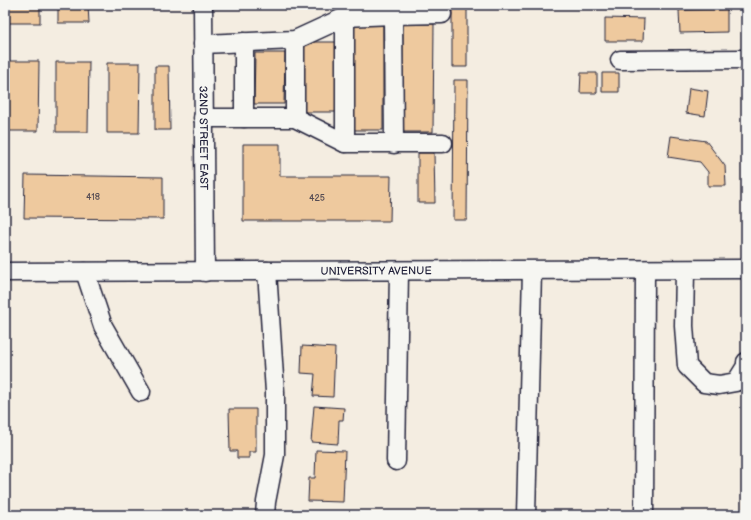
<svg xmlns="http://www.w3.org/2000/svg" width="751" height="520" viewBox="0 0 751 520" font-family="'Balsamiq Sans',sans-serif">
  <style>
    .building { fill: #eec99e; stroke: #22223b }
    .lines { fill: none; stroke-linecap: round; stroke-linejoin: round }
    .minor-casing { stroke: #22223b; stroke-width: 21 }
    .minor { stroke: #f6f6f2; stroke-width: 18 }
    .labels { text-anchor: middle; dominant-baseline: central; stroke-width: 3.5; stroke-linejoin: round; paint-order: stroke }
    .number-label { font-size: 9px; fill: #554c54 }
    .street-label { font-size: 11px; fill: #22223b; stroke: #f6f6f2 }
  </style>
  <rect width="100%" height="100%" fill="#f4ede1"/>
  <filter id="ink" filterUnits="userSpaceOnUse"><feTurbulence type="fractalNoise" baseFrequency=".025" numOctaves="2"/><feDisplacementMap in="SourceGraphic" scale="8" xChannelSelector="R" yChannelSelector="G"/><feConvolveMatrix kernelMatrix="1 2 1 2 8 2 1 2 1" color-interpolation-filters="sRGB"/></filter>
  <g filter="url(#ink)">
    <path class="building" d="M8,5H40V23H8Z
      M58,5H88L89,23H58Z
      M240,5H275V7H240Z
      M452,5H467V67H452Z
      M727,9V32L680,33L679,10Z
      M605,18L644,19L643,41H605Z
      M354,24H383V130H354Z
      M403,24H434L433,132H402Z
      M304,42H337V112H304Z
      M255,53H285L284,104H254Z
      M6,61H39L38,131H6Z
      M56,62H89L88,132H56Z
      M107,63H140L139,133H107Z
      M155,66H169L170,130H155Z
      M581,73H597V93H580Z
      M602,73H619V92H602Z
      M454,80H468L467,220H453Z
      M689,88L708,91L705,116L686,113Z
      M671,136L706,141L725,166L726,186H708V172L700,162L668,157Z
      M243,144H280V176H391L390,221H243Z
      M418,153H434L435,203H418Z
      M25,175L163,177V219L24,218Z
      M302,346L335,348L333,397L313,396L315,374L301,373Z
      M314,406L344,408L343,420H339L338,444L311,442Z
      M229,409H256V452H249V458H237V451H230Z
      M316,450L345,451L343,502L308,501L309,478H315Z"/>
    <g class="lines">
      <defs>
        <g id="minor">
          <path id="s1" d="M203,5L205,272"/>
          <path d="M393,15L394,144"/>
          <path d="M345,17V143"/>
          <path d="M295,40V118"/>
          <path d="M244,42V118"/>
          <path d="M203,44L295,40L345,17L393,15L442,14"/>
          <path d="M620,60L746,59"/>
          <path d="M203,118H295L345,143H443"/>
          <path d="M685,270L684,326L687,366L704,383L719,385L736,382L746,366V362"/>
          <path id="s2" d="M5,272L746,269"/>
          <path d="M85,272L103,326L141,392"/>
          <path d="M396,461L399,271"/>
          <path d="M265,515L266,502L275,455V392L267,271"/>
          <path d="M526,515L532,271"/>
          <path d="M644,515L645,270"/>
        </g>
      </defs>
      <use href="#minor" class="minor-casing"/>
      <use href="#minor" class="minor"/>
    </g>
  </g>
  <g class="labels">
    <g class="number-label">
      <text x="93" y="197">418</text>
      <text x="317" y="198">425</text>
    </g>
    <g class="street-label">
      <text stroke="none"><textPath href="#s1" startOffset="133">32ND STREET EAST</textPath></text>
      <text stroke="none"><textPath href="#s2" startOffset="371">UNIVERSITY AVENUE</textPath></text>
    </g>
  </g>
  <rect width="751" height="520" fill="none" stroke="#f6f6f2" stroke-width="20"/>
  <rect x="10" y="10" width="731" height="500" fill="none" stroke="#22223b" stroke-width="1.5" filter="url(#ink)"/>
</svg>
